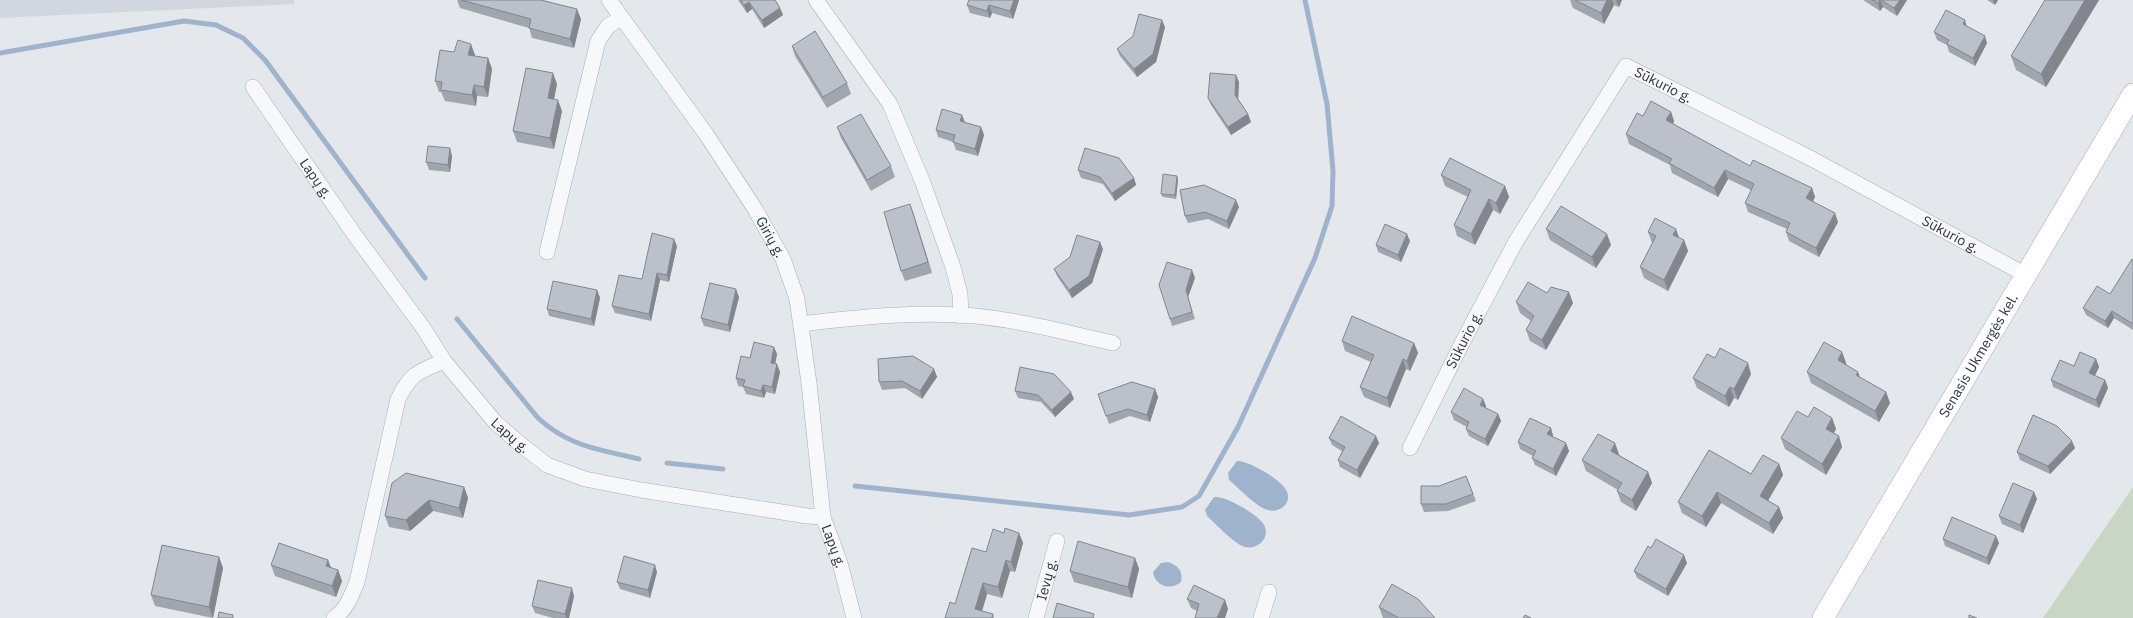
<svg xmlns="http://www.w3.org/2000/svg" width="2133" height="618" viewBox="0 0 2133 618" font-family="'IBM Plex Sans',sans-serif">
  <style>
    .built { fill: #d2d6de }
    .green { fill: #c9d6c5 }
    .water { fill: #9fb4cc }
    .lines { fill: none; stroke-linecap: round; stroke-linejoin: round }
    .stream { stroke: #9fb4cc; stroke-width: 5 }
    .street-casing { stroke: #a9aeb7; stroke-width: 16 }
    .secondary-casing { stroke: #a9aeb7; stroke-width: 22 }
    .street { stroke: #f7f8fa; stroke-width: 15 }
    .secondary { stroke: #fff; stroke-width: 21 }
    .wall { fill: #a1a5ae }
    .shaded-wall { fill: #83868d }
    .building { fill: #bbc0ca; stroke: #83868d }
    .labels { text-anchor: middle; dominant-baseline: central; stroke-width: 3; stroke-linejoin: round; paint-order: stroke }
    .street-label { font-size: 14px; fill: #2b3445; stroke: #f4f6f9 }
  </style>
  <rect width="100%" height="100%" fill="#e4e7ec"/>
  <path class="built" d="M0,0H294V4L0,18Z"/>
  <path class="green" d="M2133,487V618H2043Z"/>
  <path class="water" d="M1237,461C1249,461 1276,477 1284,487C1295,499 1282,514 1268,510C1256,507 1239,488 1229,480L1228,473Z
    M1214,497C1227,496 1254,513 1262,522C1273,535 1259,550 1245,547C1234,544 1216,524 1207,516L1205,510Z
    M1168,562C1179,566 1183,571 1181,582C1170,591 1155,586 1153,572L1161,563Z"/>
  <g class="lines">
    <path class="stream" d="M0,53L184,21L216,25L243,38L265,60L425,278
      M457,319L538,418C570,447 598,449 639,459
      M667,463L723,469
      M855,486L1129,515L1182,507L1199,496L1238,427L1315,258L1332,206L1333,171L1327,104L1305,0"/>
    <defs>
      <g id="street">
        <path id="s1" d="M609,0L706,134L755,209L783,259L797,299L809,383L823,517"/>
        <path d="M816,0L890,104L923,183L953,267L960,294L961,316"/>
        <path id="s2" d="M253,87L354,234L424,329L444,361L495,422L520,444L547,465L585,479L641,490L807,516L823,517L840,563L854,618"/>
        <path d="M547,252L598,41L608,26L621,18"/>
        <path d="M801,324C858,317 919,311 976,316C1023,321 1068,333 1113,343"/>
        <path id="s3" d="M1410,448L1462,343L1515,243L1626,66L1812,159L2026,275"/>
        <path d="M334,618C347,609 351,596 357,582L398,399C411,373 418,372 444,361"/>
        <path id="s4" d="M1036,618L1057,541"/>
        <path d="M1261,618L1269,592"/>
      </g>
      <g id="secondary">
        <path id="s5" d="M1823,618L2133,94"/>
      </g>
    </defs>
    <use href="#street" class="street-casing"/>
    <use href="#secondary" class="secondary-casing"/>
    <use href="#street" class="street"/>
    <use href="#secondary" class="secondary"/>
  </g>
  <path class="wall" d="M457,0H541L581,19L574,48L532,38L529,28L460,8Z
    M738,0H775L780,8L783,15L764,28L752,9L747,13Z
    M969,0H1019L1013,19L992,13L990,18L970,13L967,5Z
    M1570,0H1622L1619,7L1614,5L1604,24L1573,8Z
    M1863,0H1907L1897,16L1883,7L1880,11Z
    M1987,0H1998L1995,5Z
    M2045,0H2099L2046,87L2016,70L2011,56Z
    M1967,26L1987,43L1975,66L1949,52L1947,45L1937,40L1934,32Z
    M1165,27L1156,62L1137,77L1120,56L1117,49Z
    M792,46L847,83L851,94L827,108L795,56Z
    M454,52L475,55V56L488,58L492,69L488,97L477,96L476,106L445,101L441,92H439L435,81Z
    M1239,82L1238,99L1248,114L1251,122L1231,135L1211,105L1208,98Z
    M557,84L554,99L562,111L554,149L517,142L513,131Z
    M1671,112L1674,121L1673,124L1750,166L1812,188L1815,197L1813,201L1838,222L1819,257L1789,241L1786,232L1787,229L1748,212L1745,203L1751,190L1728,179L1718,197L1672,173L1670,165L1629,144L1626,134L1643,116Z
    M837,127L891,166L895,177L871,191L841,138Z
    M981,127L984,135L978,156L956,150L953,142L938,137L936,130Z
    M452,156L450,172L429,170L426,162Z
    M1078,170L1134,178L1136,185L1115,201L1103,184L1081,178Z
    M1441,175L1505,186L1509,197L1500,214L1493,210L1475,245L1457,236L1454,225L1468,197L1445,186Z
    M1178,179L1176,199L1163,197L1161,194Z
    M1180,190L1239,207L1229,229L1208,219L1188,223L1185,216Z
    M910,204L932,273L905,281L901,271Z
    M1546,229L1611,245L1596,268L1550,240Z
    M1648,232L1679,238L1684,240L1688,251L1668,291L1644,278L1640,267L1652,243Z
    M1410,241L1401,262L1378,252L1376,245Z
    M677,246L669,282L660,280L651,321L615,313L612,306L642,279Z
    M1103,249L1092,283L1072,298L1057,276L1054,269Z
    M2133,260V330L2114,318L2108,328L2086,315L2083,308L2110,294Z
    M1195,278L1188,297L1195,319L1172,326L1170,319Z
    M597,290L600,298L594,326L549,316L547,309Z
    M1547,293L1573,303L1546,350L1530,341L1526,330L1531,321L1520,313L1516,302Z
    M739,297L730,332L704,326L701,318Z
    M1342,341L1414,343L1418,353L1410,371L1406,369L1390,408L1364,397L1360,387L1371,362L1345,351Z
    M1842,352L1846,363V364L1861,378L1886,392L1890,403L1879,422L1811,383L1807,372Z
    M777,354L775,364L780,372L775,394L766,392L764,398L746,394L743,387L738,386L736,378L750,358Z
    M1715,358L1751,374L1738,400L1734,398L1729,407L1697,388L1693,378Z
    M2096,359L2099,367L2095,376L2105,380L2108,388L2099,408L2053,387L2051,380L2074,366Z
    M934,369L937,377L922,399L905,388L882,390L879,382Z
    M1155,389L1158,397L1150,422L1130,416L1109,424L1098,394Z
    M1015,391L1074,399L1055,417L1041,402L1018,398Z
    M1483,399L1486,406L1485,408L1498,414L1501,421L1488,446L1469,436L1466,429L1467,427L1454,420L1451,412Z
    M1808,417L1832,418L1836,429L1834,433L1842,447L1826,475L1785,449L1781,438Z
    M1551,428L1553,436V437L1566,443L1569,451L1556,476L1535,465L1532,458L1533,456L1520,449L1518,442Z
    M1329,438L1379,443L1360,478L1340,467L1338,460L1342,451L1332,445Z
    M2075,448L2050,474L2020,460L2017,452Z
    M1619,454V455L1648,472L1652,483L1636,511L1621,502L1617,491L1618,490L1586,471L1582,460Z
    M1779,464L1783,475L1768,501L1779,507L1783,518L1773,534L1721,503L1706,527L1682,513L1678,502Z
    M1466,476L1476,501L1448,511L1424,512L1421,504L1439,486Z
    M464,487L468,498L463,518L433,511L410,531L389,527L385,516Z
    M2034,492L2037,499L2023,533L2002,524L1999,516Z
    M1004,533H1019L1023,543L1015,572L1010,571L1002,598L987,594L982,611L993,614L994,618H945L955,604L986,552Z
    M1943,539L1999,543L1989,565L1945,546Z
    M1651,548L1687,563L1668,596L1637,578L1634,571Z
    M219,557L223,568L213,618L155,606L151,595Z
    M1135,558L1139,569L1132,598L1074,582L1070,571Z
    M328,560L331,568L338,570L342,581L336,597L275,576L271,565Z
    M657,572L650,598L620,589L617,582Z
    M574,596L569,618H553L535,613L532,606Z
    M1187,599L1225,600L1228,609L1197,611L1191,608Z
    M1379,607L1435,618H1383Z"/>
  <path class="shaded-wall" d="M1014,0H1019L1013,19L1010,11Z
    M1607,0H1612L1614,5L1604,24L1601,13Z
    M1616,0H1622L1619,7Z
    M1880,0L1883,7L1880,11L1878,3Z
    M1900,0H1907L1897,16L1894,8Z
    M1993,0H1998L1995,5Z
    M2085,0H2099L2046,87L2041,74Z
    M749,2L752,9L747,13L744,5Z
    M989,5L992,13L990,18L987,11Z
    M780,8L783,15L764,28L762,20Z
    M577,9L581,19L574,48L570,39Z
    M1162,20L1165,27L1156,62L1137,77L1134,69Z
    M1965,20L1967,27L1963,24Z
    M1985,36L1987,43L1975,66L1973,58Z
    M471,44L475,55L472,65L468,55Z
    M488,58L492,69L488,97L484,87Z
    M553,73L557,84L552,109L548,98Z
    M1236,75L1239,82L1238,102L1235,95Z
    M474,85L477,96L476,106L472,95Z
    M558,100L562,111L554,149L550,138Z
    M1671,112L1674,121L1670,129L1666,120Z
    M1248,114L1251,122L1231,135L1228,127Z
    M962,115L965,122L960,121Z
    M981,127L984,135L978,156L975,149Z
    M450,148L452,156L450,172L448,165Z
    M1725,170L1728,179L1718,197L1714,188Z
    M1177,176L1178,179L1176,199L1175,195Z
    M1134,178L1136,185L1115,201L1112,193Z
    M1505,186L1509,197L1500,214L1496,203Z
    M1812,188L1815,197L1810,207L1806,198Z
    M1489,199L1493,210L1475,245L1471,234Z
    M1236,200L1239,207L1229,229L1227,221Z
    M910,204L914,215L932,273L928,262Z
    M1835,213L1838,222L1819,257L1816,248Z
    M1676,229L1680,240L1673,235Z
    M1407,234L1410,241L1401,262L1398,255Z
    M1607,234L1611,245L1596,268L1592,257Z
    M674,239L677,246L669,282L667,275Z
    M1684,240L1688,251L1668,291L1664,280Z
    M1100,242L1103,249L1092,283L1072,298L1069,290Z
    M1192,270L1195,278L1188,297L1195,319L1186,290Z
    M657,273L660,280L651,321L649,314Z
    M736,289L739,297L730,332L728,325Z
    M597,290L600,298L594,326L591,319Z
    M1569,292L1573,303L1546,350L1542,340Z
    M2112,311L2114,318L2108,328L2105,321Z
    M1414,343L1418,353L1410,371L1407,361Z
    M774,347L777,354L774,370L771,363Z
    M1842,352L1846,363L1842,371L1838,360Z
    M1403,359L1406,369L1390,408L1387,398Z
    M2096,359L2099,367L2092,381L2089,373Z
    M1748,363L1751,374L1738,400L1734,389Z
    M777,364L780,372L775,394L772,387Z
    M934,369L937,377L922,399L920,391Z
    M1858,372L1862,382L1856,375Z
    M2105,380L2108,388L2099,408L2096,400Z
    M763,385L766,392L764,398L761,391Z
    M1730,387L1734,398L1729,407L1725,396Z
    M1155,389L1158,397L1150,422L1147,415Z
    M1071,392L1074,399L1055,417L1052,410Z
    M1886,392L1890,403L1879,422L1875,411Z
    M1483,399L1486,406L1483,412L1480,405Z
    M1498,414L1501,421L1488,446L1485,439Z
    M1832,418L1836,429L1830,439L1826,429Z
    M1551,428L1553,436L1550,441L1547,434Z
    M1376,436L1379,443L1360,478L1357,470Z
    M1839,436L1842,447L1826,475L1822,464Z
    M2072,441L2075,448L2050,474L2048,466Z
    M1566,443L1569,451L1556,476L1553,469Z
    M1615,443L1619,454L1615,462L1611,451Z
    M1779,464L1783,475L1764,507L1760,496Z
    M1648,472L1652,483L1636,511L1632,500Z
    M464,487L468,498L463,518L459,508Z
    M1717,492L1721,503L1706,527L1702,516Z
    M2034,492L2037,499L2023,533L2020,525Z
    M429,500L433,511L410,531L406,520Z
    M1779,507L1783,518L1773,534L1769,523Z
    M1019,533L1023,543L1015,572L1011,562Z
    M1996,536L1999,543L1989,565L1987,558Z
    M1684,555L1687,563L1668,596L1666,589Z
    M219,557L223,568L213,618L209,607Z
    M1135,558L1139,569L1132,598L1128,587Z
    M328,560L332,571L326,566Z
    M1006,560L1010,571L1002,598L998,587Z
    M655,565L657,572L650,598L648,590Z
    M338,570L342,581L336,597L332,586Z
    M983,583L987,594L980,618L975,609Z
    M572,588L574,596L569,618H566L565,614Z
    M1225,600L1228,609L1225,618H1217Z"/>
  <path class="building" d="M461,0H541L577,9L570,39L529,28L531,19Z
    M741,0H775L780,8L762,20L749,2L744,5Z
    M969,0H1014L1010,11L989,5L987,11L967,5Z
    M1575,0H1607L1601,13Z
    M1872,0H1880L1878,3Z
    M1881,0H1900L1894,8Z
    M2045,0H2085L2041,74L2011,56Z
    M1946,10L1965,20L1963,24L1985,36L1973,58L1947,44L1949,40L1934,32Z
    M1139,14L1162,20L1153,54L1134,69L1117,49L1133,36Z
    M815,31L847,83L823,97L792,46Z
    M458,40L471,44L468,55L488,58L484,87L474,85L472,95L441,90L442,82L435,81L440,50L454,52Z
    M526,68L553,73L548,98L558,100L550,138L513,131Z
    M1210,73L1236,75L1235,95L1248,114L1228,127L1208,98Z
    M1651,101L1671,112L1666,120L1750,166L1753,160L1812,188L1806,198L1835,213L1816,248L1786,232L1790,223L1745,203L1754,184L1725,170L1714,188L1669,163L1672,159L1626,134L1637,113L1643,116Z
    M942,109L962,115L960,121L981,127L975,149L953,142L955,135L936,130Z
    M861,114L891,166L867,180L837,127Z
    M428,146L450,148L448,165L426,162Z
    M1085,148L1119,158L1134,178L1112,193L1100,177L1078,170Z
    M1450,158L1505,186L1496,203L1489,199L1471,234L1454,225L1471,190L1441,175Z
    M1163,174L1177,176L1175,195L1161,194Z
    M1204,185L1236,200L1227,221L1205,212L1185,216L1180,190Z
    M910,204L928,262L901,271L884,212Z
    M1561,206L1607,234L1592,257L1546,229Z
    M1655,218L1676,229L1673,235L1684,240L1664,280L1640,267L1656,236L1648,232Z
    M1385,224L1407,234L1398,255L1376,245Z
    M652,233L674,239L667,275L657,273L649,314L612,306L619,275L642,279Z
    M1077,235L1100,242L1089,276L1069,290L1054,269L1070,257Z
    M2132,259L2133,260V324L2112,311L2105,321L2083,308L2097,286L2110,294Z
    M1167,262L1192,270L1186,290L1192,312L1170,319L1159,285Z
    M553,281L597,290L591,319L547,309Z
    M1528,282L1547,293L1551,287L1569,292L1542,340L1526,330L1534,316L1516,302Z
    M710,283L736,289L728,325L701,318Z
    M1352,316L1414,343L1407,361L1403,359L1387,398L1360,387L1374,355L1342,341Z
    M754,342L774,347L771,363L777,364L772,387L763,385L761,391L743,386L745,380L736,378L741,356L750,358Z
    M1824,342L1842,352L1838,360L1858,372L1856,375L1886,392L1875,411L1807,372Z
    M1720,348L1748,363L1734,389L1730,387L1725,396L1693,378L1707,354L1715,358Z
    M2080,352L2096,359L2089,373L2105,380L2096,400L2051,380L2060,360L2074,366Z
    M913,356L934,369L920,391L902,381L879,382L878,359Z
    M1020,367L1054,374L1071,392L1052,410L1038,395L1015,391Z
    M1132,382L1155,389L1147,415L1128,409L1106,416L1098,394Z
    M1464,388L1483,399L1480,405L1498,414L1485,439L1466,429L1469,422L1451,412Z
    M1814,407L1832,418L1826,429L1839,436L1822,464L1781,438L1797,411L1808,417Z
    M2033,415L2057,426L2072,441L2048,466L2017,452Z
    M1341,416L1376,436L1357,470L1338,460L1345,447L1329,438Z
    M1530,418L1551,428L1547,434L1566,443L1553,469L1532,458L1536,451L1518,442Z
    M1598,434L1615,443L1611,451L1648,472L1632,500L1617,491L1622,483L1582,460Z
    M1709,450L1751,474L1763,455L1779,464L1760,496L1779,507L1769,523L1717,492L1702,516L1678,502Z
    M406,473L464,487L459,508L429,500L406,520L385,516L392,483Z
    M1466,476L1473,494L1446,504H1421V486H1439Z
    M2013,483L2034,492L2020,525L1999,516Z
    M1952,517L1996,536L1987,558L1943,539Z
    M1005,528L1019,533L1011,562L1006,560L998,587L983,583L975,609L993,614L992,618H945L950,602L955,604L972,548L986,552L993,529L1004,533Z
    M1656,539L1684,555L1666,589L1634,571L1648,546L1651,548Z
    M1078,541L1135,558L1128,587L1070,571Z
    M279,543L328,560L326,566L338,570L332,586L271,565Z
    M162,545L219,557L209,607L151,595Z
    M624,556L655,565L648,590L617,582Z
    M538,580L572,588L565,614L532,606Z
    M1392,584L1418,599L1435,618H1399L1379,607Z
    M1194,585L1225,600L1217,618H1195L1199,604L1187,599Z
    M1057,603L1094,614L1093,618H1053Z
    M219,612L233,615V618H218Z
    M1525,615L1531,618H1523Z
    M1969,615L1977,618H1969Z"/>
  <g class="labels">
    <g class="street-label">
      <text stroke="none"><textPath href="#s3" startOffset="481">Sūkurio g.</textPath></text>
      <text stroke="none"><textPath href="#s2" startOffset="111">Lapų g.</textPath></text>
      <text stroke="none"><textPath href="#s3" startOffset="805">Sūkurio g.</textPath></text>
      <text stroke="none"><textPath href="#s1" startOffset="287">Girių g.</textPath></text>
      <text stroke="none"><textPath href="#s3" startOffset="121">Sūkurio g.</textPath></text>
      <text stroke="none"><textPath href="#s5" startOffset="305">Senasis Ukmergės kel.</textPath></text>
      <text stroke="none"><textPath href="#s2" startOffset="434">Lapų g.</textPath></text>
      <text stroke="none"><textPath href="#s2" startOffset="794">Lapų g.</textPath></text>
      <text stroke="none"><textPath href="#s4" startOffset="40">Ievų g.</textPath></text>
    </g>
  </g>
</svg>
